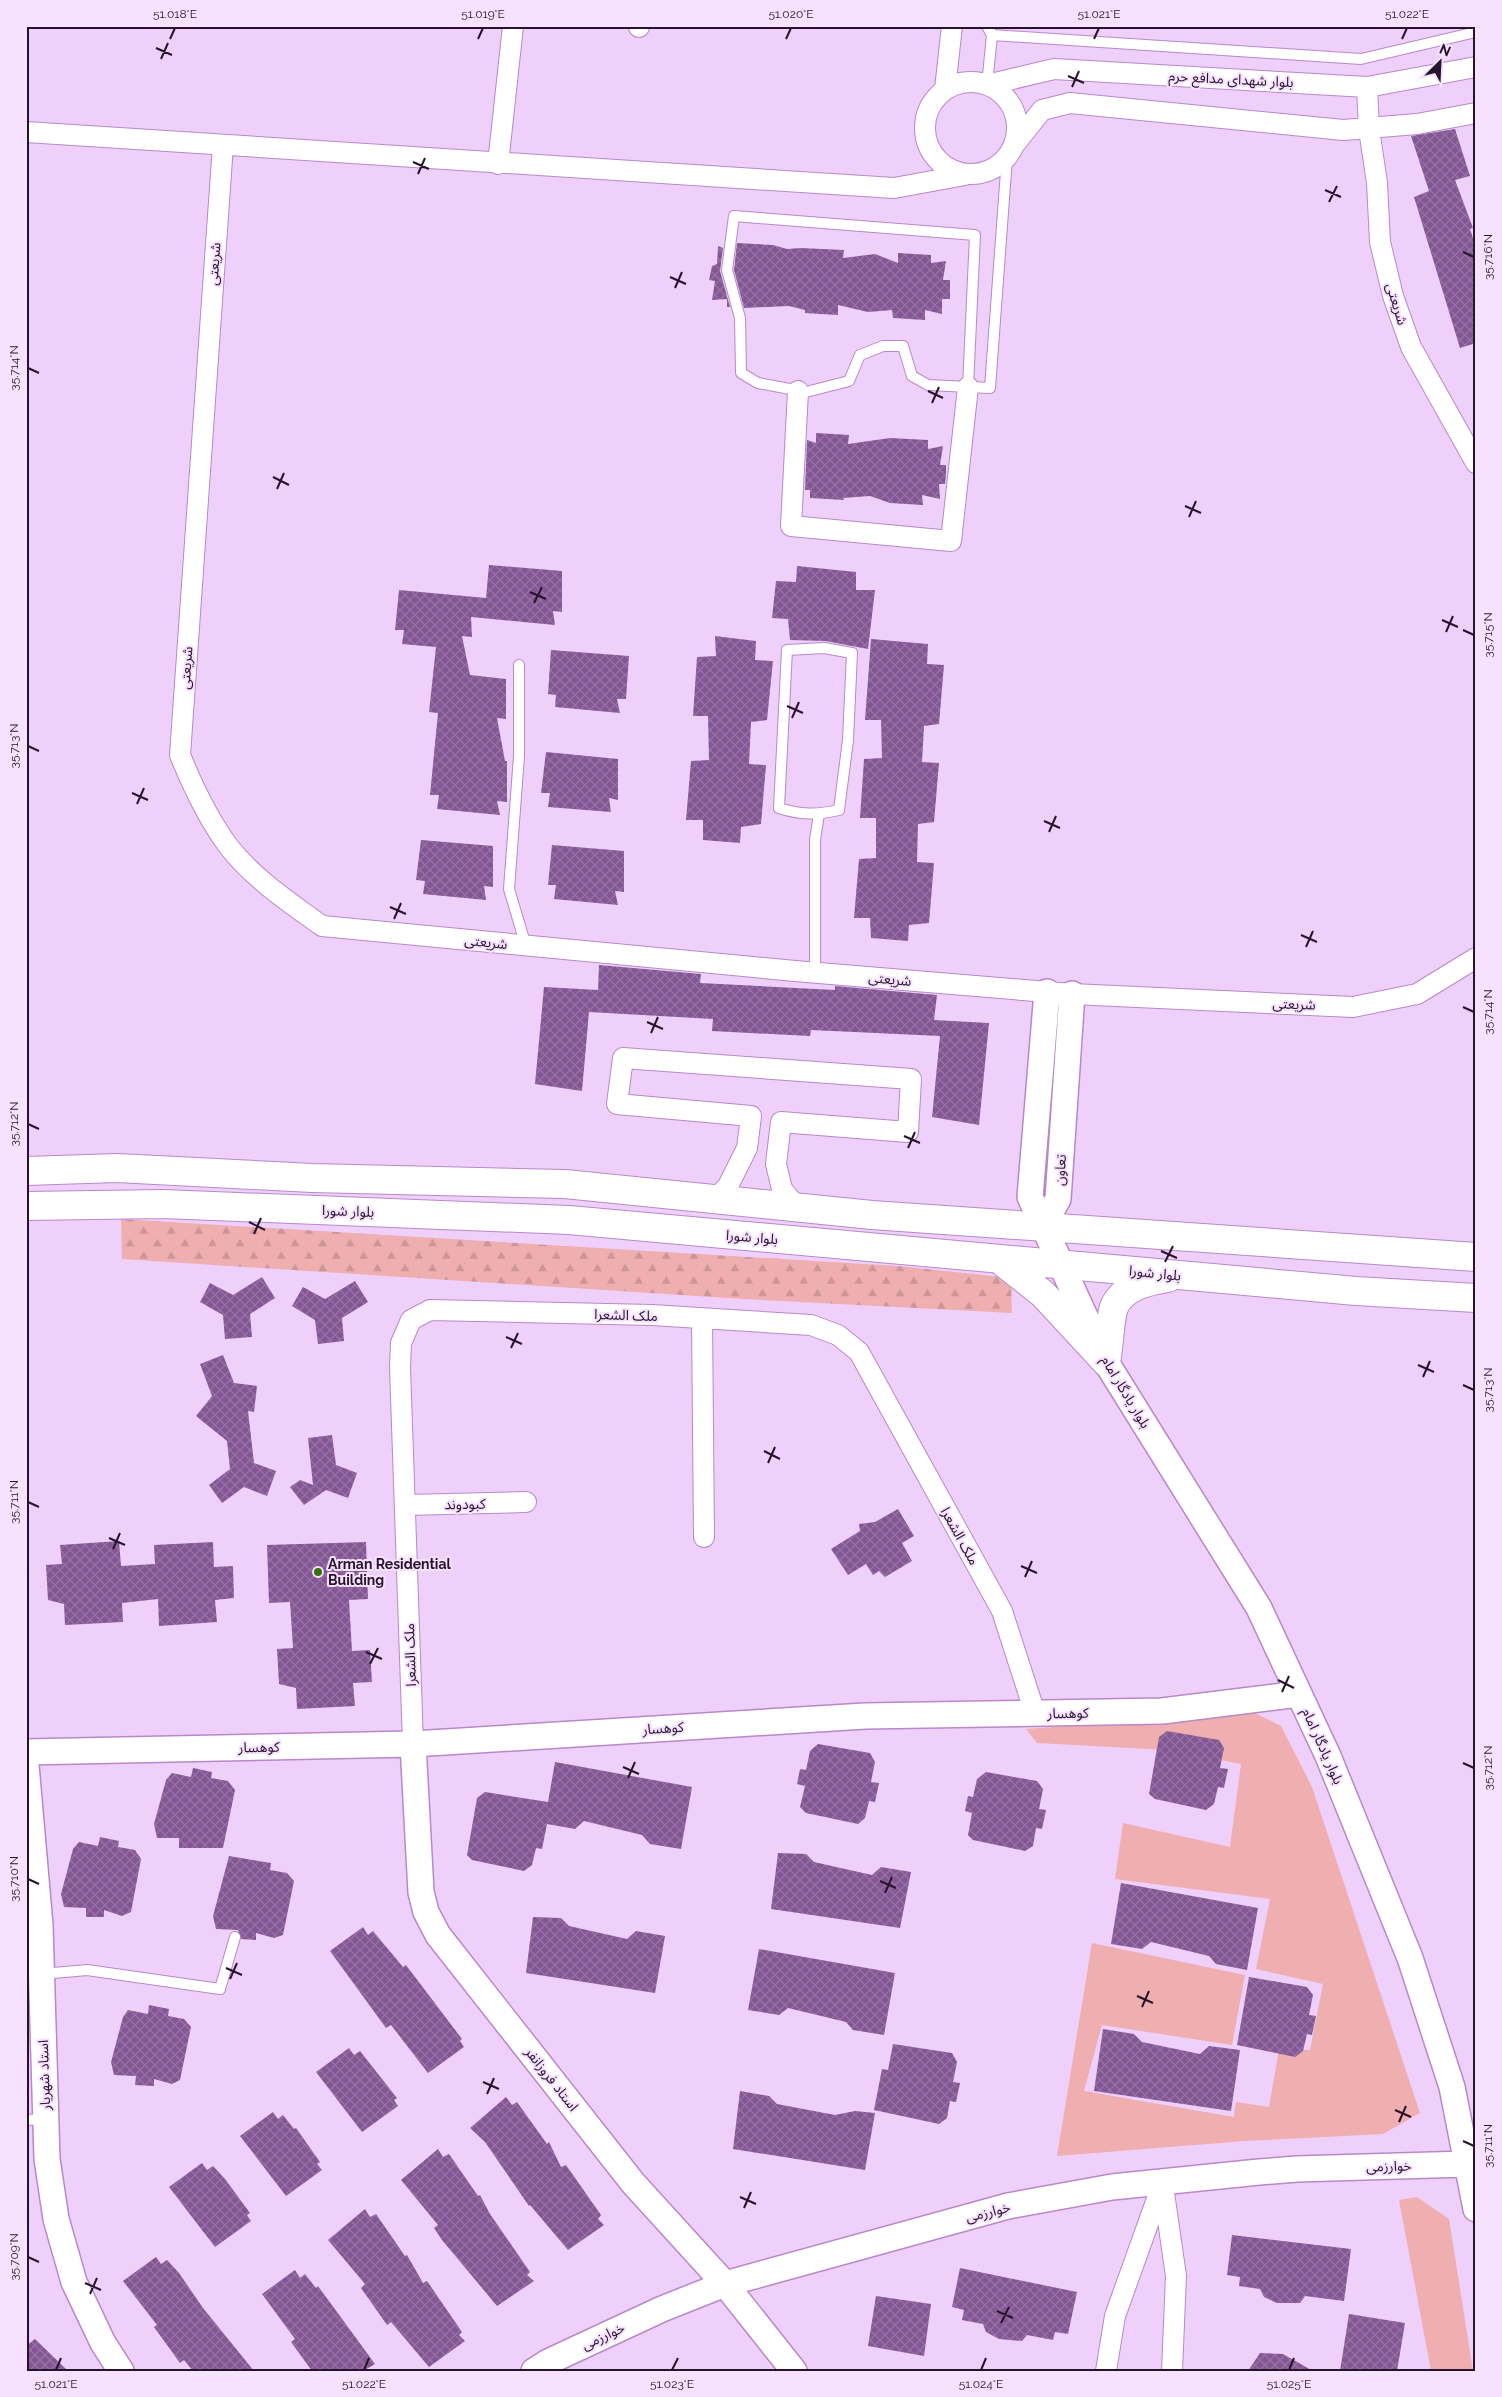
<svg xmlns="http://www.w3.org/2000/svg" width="1502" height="2397" viewBox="0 0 1502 2397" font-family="Raleway,'Noto Sans Arabic',sans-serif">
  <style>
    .forest { fill: url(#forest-firs) }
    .park { fill: #efaeb0 }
    .building { fill: url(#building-cross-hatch) }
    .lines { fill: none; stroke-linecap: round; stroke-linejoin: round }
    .service-casing { stroke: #b888ca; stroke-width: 12 }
    .minor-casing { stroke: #b888ca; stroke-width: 22 }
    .tertiary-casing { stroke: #b888ca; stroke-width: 28 }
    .secondary-casing { stroke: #b888ca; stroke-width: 30 }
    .service { stroke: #fff; stroke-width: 10 }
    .minor { stroke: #fff; stroke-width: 20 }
    .tertiary { stroke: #fff; stroke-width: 25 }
    .secondary { stroke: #fff; stroke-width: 28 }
    .ticks { fill: none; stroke: #26132c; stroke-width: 2 }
    .poi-dot { fill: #35730c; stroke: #f6e1fe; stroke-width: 2 }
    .labels { text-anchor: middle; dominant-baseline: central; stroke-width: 4; stroke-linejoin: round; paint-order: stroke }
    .street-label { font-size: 14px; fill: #26132c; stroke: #f6e1fe }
    .poi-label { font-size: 14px; font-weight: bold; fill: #26132c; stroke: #f6e1fe; text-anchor: start }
    .neatline { fill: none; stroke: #26132c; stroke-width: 2 }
    .ticks-label { font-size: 12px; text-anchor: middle; fill: #26132c }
  </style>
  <defs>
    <pattern id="forest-firs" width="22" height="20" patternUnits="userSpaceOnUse" patternTransform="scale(1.25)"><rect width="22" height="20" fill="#efaeb0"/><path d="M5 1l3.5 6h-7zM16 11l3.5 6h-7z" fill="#cd9598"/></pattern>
    <pattern id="building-cross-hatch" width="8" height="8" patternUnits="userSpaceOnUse" patternTransform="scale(1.25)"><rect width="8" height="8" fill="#845695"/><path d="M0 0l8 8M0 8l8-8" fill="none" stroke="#9573a2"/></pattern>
  </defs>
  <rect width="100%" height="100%" fill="#efd0fa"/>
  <path class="forest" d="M121,1219L898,1266L1011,1278L1012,1313L743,1299L122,1259Z"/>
  <path class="park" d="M1253,1712L1281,1726L1312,1787L1420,2113L1383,2134L1245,2141L1057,2156L1092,1943L1245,1975L1232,2045L1102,2025L1084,2091L1234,2117L1236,2102L1269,2107L1279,2050H1310L1323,1984L1256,1969L1270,1899L1115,1879L1123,1823L1230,1847L1241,1764L1168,1750L1037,1743L1026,1729Z
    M1417,2197L1449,2219L1473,2371H1431L1399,2200Z"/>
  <path class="building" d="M1455,129L1470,176L1455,180L1473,228L1470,229L1476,247V343L1460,348L1414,197L1429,191L1411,136Z
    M737,243L773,245L787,249L801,248L844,250L843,258L875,254L898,263V253L931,255V263L946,261L943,280H950V299H942V314L925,310V320L893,318L892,310L868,312L838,305V315L805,313V310L789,306L744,308L734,270Z
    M718,246L723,248L720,271L730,307H727V299L712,300L715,281L709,280L712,266L717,264Z
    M816,433L849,435L848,444L890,438L928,440V449L943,446L940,465H946V474L945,484H939L940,499L922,495L923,505L890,503L870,496L843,498L844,500L810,498V490H805L807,440L816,443Z
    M489,565L562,571V612L553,611L555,625L471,617L472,637L462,636L470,675L506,679V719L497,718L505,761H507V802L497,801L500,815L437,809L439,795H430L438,713L429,712L436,647L402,644L404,630H395L399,590L486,598Z
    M797,566L856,572V590H875L868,649L825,641L790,640L788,619L772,618L776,581L796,582Z
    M715,636L756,641L755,660L773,661L767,720L751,722L749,764L766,765L761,824L741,827L740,843L703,840V820H686L691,761L709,760L708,716H693L697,657L716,656Z
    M871,639L928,644L927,664L944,665L939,724L924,726L922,762L939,763L934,822L918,824L917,862L934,863L929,923L909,925L908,941L871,938L870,918H854L859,859L876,858V818H860L864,759L882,758L881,720H865Z
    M551,650L629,656L626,699H617L620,713L555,707L556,695L548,694Z
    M546,752L618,759V800L609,798L611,812L548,807L550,793H541Z
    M421,840L493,846V887L484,886L486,900L423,894L425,881L416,880Z
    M552,845L624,851V892L615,891L618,905L554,899L556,885H548Z
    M599,965L701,974L700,983L835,990V986L937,995L934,1020L989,1023L979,1125L932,1117L940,1036L811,1030L810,1036L712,1031L713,1019L589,1012L582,1091L535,1084L544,987L598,990Z
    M262,1277L275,1298L250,1314L252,1337L225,1339L223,1315L200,1302L210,1283L233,1295Z
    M355,1281L368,1302L342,1318L344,1341L318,1344L315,1320L292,1306L303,1287L325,1299Z
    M223,1355L234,1383L257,1386L254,1412L248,1411L254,1463L276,1471L267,1496L244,1487L222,1503L209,1485L230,1469L227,1441L196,1416L212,1396L200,1364Z
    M332,1435L336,1465L357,1473L348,1498L326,1490L304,1505L290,1487L300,1480L313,1485L308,1438Z
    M898,1509L914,1536L902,1543L912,1561L885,1577L879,1571L873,1575L866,1564L848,1575L831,1549L860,1531L859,1524L875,1522Z
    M119,1541L121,1566L155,1564L154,1545L213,1542L214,1567L233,1566L234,1598L215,1600L217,1622L159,1626L158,1599L122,1603L123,1622L65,1625L64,1604L48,1600L46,1565L62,1564L60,1545Z
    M366,1542L368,1599L349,1600L352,1651L370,1650L372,1682L353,1683L355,1706L297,1709L296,1688L279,1684L277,1649L293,1648L290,1602L269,1603L267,1545Z
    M1167,1731L1219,1740L1224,1748L1220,1768L1228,1769L1224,1788L1218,1787L1214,1804L1206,1810L1155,1799L1149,1794L1159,1737Z
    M818,1744L870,1753L875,1762L871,1782L879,1783L875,1802L869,1801L865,1818L858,1824L806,1813L800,1807L805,1786L797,1784L800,1769L806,1770L810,1751Z
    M555,1762L692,1787L681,1849L650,1844L642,1835L584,1821L575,1829L547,1824L542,1849L536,1848L532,1865L524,1871L472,1860L467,1855L477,1798L485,1792L548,1802Z
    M193,1768L212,1772L211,1778L228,1781L235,1790L223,1848H179V1838H157L154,1824L166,1780L172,1773L191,1777Z
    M986,1772L1037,1781L1043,1789L1039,1809L1046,1810L1042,1829L1036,1828L1033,1846L1025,1851L973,1840L968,1835L972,1813L965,1811L968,1796L973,1797L977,1779Z
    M100,1837L119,1841L118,1847L135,1850L141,1859L131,1912L122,1916L104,1910V1917H86V1908L64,1907L61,1894L73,1849L79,1842L98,1846Z
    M778,1853L806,1854L814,1862L872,1875L881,1867L911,1872L900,1928L771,1909Z
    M229,1856L271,1863L270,1870L287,1873L294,1881L283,1935L274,1938L256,1933V1940L241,1939L238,1930L216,1929L213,1916Z
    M1121,1883L1258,1908L1247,1970L1216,1964L1209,1956L1151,1942L1142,1949L1111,1944Z
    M533,1917L561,1918L569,1926L627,1939L636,1931L665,1936L655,1993L526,1973Z
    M363,1927L368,1935L373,1931L403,1967L406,1965L462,2039L460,2041L464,2047L428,2073L391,2025L386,2028L330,1951Z
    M759,1949L895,1973L884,2035L853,2030L846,2022L788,2008L779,2015L748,2010Z
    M1249,1977L1307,1987L1313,1995L1309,2015L1316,2016L1312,2035L1307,2034L1303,2051L1295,2057L1237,2045Z
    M149,2005L169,2009L168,2016L184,2019L191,2027L180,2080L172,2084L154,2079V2086L135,2085L136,2076L114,2075L111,2062L123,2017L128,2010L148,2014Z
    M1103,2029L1134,2034L1142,2042L1200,2054L1209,2046L1240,2050L1231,2111L1094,2091Z
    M893,2044L952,2053L957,2062L953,2082L960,2083L956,2102L950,2101L947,2118L939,2124L874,2110L882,2069L888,2070Z
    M349,2048L354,2055L360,2051L397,2098L394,2100L398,2106L362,2132L316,2072Z
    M740,2091L769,2096L777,2104L835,2115L855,2111L875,2113L865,2170L733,2149Z
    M506,2097L512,2105L517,2102L547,2144L549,2142L561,2167L566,2165L601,2215L598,2219L604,2225L568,2250L530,2205L529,2206L485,2142L470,2128Z
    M273,2112L278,2119L283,2115L294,2129L296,2128L320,2162L317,2164L322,2170L286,2196L240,2136Z
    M438,2149L443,2157L449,2154L478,2196L480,2195L490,2214L530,2272L527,2275L534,2281L497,2306L442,2240L434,2228L438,2225L401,2180Z
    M202,2163L207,2170L213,2166L225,2179L250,2213L247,2215L251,2221L215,2247L169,2187Z
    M365,2209L370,2217L376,2214L405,2256L407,2255L423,2283L427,2281L462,2332L459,2335L465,2341L429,2367L391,2322L387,2325L361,2288L365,2284L328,2240Z
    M1232,2235L1351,2249L1344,2301L1305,2296L1300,2303H1277L1264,2297L1260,2289L1239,2286L1240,2277L1227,2275Z
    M156,2257L161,2264L167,2260L179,2273L203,2308L254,2371H193L184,2360L180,2363L154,2327L157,2325L123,2281Z
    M960,2268L1077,2292L1068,2334L1055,2332L1053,2340L1027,2335L1022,2341L999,2339L986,2332L983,2324L962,2320L964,2310L952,2307Z
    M295,2270L300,2278L305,2274L316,2288L318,2286L375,2364L363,2371H312L291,2342L295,2339L262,2294Z
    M876,2296L931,2304L924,2356L868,2346Z
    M1349,2314L1405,2323L1397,2371H1340Z
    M35,2339L68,2371H26V2346Z
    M1260,2353L1283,2354L1313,2371H1248Z"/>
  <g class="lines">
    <defs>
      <path id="service" d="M987,26L992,35L987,85
        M992,35L1361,59L1476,32
        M968,387L975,235L734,216L727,270L740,318L741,373L758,383L806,392L849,381L860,355L883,346H903L912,376L928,385L990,388L1007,158
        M824,648L852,653L848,740L839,810C817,815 800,815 779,808L787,650Z
        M519,665V756L509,889L526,946
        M815,973V840L819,814
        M42,1974L87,1970L220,1989L235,1937
        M26,2120L46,2119"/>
      <path id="minor" d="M639,27V26
        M925 128a46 46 0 1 1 92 0a46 46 0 1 1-92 0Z
        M987,85L1054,69L1367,87L1476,67
        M1367,87L1369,129L1377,183L1380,242L1393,296L1411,347L1476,463
        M945,89L952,26
        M26,132L894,188L965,175
        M1015,144L1042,110L1070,103L1343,130L1417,124L1476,113
        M223,145L180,755C193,787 208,819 229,847C254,879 289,902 322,926L795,971L1072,994L1353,1007L1417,994L1476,958
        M498,164L513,26
        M798,391L791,526L951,541L968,387
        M715,1199L728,1186L747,1148L751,1116L617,1104L623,1058L911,1079L908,1132L781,1122L776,1164L782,1189L797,1208
        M702,1318L704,1537
        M405,1505L526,1502
        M413,1744L400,1367L401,1343L411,1320L430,1310L652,1315L811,1325L838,1335L859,1352L1002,1611L1035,1713
        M1163,2186L1176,2276L1172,2371
        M1106,2371L1115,2316L1163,2182"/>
      <path id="tertiary" d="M1047,992L1030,1197L1106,1362L1259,1608L1328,1756L1410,1958L1452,2087L1476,2209
        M1043,1226L1058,1199L1072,994
        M413,1744L421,1892L426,1912L438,1935L633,2183L725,2284L794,2371
        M26,1752L413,1744L865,1716L1162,1711L1299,1694
        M26,1765L40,1925L47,2159L56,2219L74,2282L103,2343L121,2371
        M534,2371L548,2362L662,2309L725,2284L1008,2206L1112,2187L1259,2172L1297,2169L1466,2164"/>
      <path id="secondary" d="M26,1171L117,1168L312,1178L565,1184L872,1215L1476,1257
        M26,1206L163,1204L569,1220L1356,1291L1476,1298
        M1000,1260L1043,1294L1106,1362
        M1106,1362C1109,1348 1110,1318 1114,1307C1123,1286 1149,1281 1168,1278"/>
    </defs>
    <use href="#service" class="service-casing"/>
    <use href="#minor" class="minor-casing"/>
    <use href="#tertiary" class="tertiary-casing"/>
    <use href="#secondary" class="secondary-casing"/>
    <use href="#service" class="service"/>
    <use href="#minor" class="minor"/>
    <use href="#tertiary" class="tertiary"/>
    <use href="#secondary" class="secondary"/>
  </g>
  <path class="ticks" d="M170,39L175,28M478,39L483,28M786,39L791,28M1094,39L1099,28M1402,39L1407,28M156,48L172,55M161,59L168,43M1068,76L1084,83M1072,87L1079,71M413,162L429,169M418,174L425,158M1325,190L1341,197M1329,202L1337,186M1463,252L1474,257M670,277L686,284M675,288L682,272M28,368L39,373M928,391L943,398M932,403L939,387M273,477L289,485M277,489L284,473M1185,506L1201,513M1189,517L1196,501M530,592L546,599M534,603L542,587M1442,620L1458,627M1463,630L1474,635M1446,632L1453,616M787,706L803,713M792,718L799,702M28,746L39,751M132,793L148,800M137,804L144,788M1044,821L1060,828M1049,832L1056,816M390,907L406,914M394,919L401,903M1301,935L1317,942M1306,947L1313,931M1463,1007L1474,1012M647,1022L663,1029M651,1033L658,1017M28,1124L39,1129M904,1136L920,1143M908,1148L915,1132M249,1222L265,1230M254,1234L261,1218M1161,1251L1177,1258M1165,1262L1173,1246M506,1337L522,1344M511,1348L518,1333M1418,1365L1434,1372M1423,1377L1430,1361M1463,1385L1474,1390M764,1451L780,1459M768,1463L775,1447M28,1502L39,1507M109,1538L125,1545M113,1549L120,1533M1021,1566L1037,1573M1025,1577L1032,1561M366,1652L382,1659M370,1664L378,1648M1278,1680L1294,1688M1282,1692L1289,1676M1463,1763L1474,1768M623,1767L639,1774M628,1778L635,1762M28,1879L39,1884M880,1881L896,1888M885,1893L892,1877M226,1968L242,1975M230,1979L237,1963M1137,1996L1153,2003M1142,2007L1149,1991M483,2082L499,2089M487,2094L494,2078M1395,2110L1411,2117M1399,2122L1406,2106M1463,2141L1474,2146M740,2197L756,2204M744,2208L751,2192M28,2257L39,2262M85,2283L101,2290M90,2294L97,2278M997,2311L1013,2318M1001,2323L1009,2307M56,2370L61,2358M364,2370L369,2358M672,2370L678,2358M981,2370L986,2358M1289,2370L1294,2358"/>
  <circle class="poi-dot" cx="318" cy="1572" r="5"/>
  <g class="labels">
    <g class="street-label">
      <text transform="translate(1231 79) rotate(3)">بلوار شهدای مدافع حرم</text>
      <text transform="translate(214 264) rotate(-86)">شریعتی</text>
      <text transform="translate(1397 304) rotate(73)">شریعتی</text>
      <text transform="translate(186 668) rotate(-86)">شریعتی</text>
      <text transform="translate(486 942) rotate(6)">شریعتی</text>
      <text transform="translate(890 979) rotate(5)">شریعتی</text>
      <text transform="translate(1294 1004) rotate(2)">شریعتی</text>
      <text transform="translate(1060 1170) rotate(-86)">تعاون</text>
      <text transform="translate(348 1211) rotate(2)">بلوار شورا</text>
      <text transform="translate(752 1237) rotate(5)">بلوار شورا</text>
      <text transform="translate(1155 1273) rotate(6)">بلوار شورا</text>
      <text transform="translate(626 1315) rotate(2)">ملک الشعرا</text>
      <text transform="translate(1126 1392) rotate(59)">بلوار یادگار امام</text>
      <text transform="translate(465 1504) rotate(-1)">کبودوند</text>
      <text transform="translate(960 1536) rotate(61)">ملک الشعرا</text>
      <text transform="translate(410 1655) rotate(-92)">ملک الشعرا</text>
      <text transform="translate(1068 1713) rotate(-1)">کوهسار</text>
      <text transform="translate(663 1728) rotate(-4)">کوهسار</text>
      <text transform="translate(1323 1746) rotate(66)">بلوار یادگار امام</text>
      <text transform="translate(259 1747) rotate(-1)">کوهسار</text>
      <text transform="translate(44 2075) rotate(-92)">استاد شهریار</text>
      <text transform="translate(552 2079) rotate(52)">استاد فروزانفر</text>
      <text transform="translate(1389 2166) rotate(-1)">خوارزمی</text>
      <text transform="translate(988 2212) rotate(-14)">خوارزمی</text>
      <text transform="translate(603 2336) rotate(-25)">خوارزمی</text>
    </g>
    <g class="poi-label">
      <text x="328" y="1564">Arman Residential<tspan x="328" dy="16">Building</tspan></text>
    </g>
  </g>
  <rect width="1502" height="2397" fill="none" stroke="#f6e1fe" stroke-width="55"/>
  <g transform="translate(1440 62) rotate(24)" stroke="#f6e1fe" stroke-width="4" paint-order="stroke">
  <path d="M0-4L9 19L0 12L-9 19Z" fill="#26132c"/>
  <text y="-8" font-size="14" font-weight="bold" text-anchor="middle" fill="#26132c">N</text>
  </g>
  <rect x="28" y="28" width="1446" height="2342" class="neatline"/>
  <g class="ticks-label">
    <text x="175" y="18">51.018°E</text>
    <text x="483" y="18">51.019°E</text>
    <text x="791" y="18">51.020°E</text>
    <text x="1099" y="18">51.021°E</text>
    <text x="1407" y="18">51.022°E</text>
    <text transform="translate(1488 257) rotate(-90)" y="4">35.716°N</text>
    <text transform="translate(14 368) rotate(-90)" y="4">35.714°N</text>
    <text transform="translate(1488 635) rotate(-90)" y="4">35.715°N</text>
    <text transform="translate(14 746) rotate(-90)" y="4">35.713°N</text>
    <text transform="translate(1488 1012) rotate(-90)" y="4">35.714°N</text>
    <text transform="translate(14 1124) rotate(-90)" y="4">35.712°N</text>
    <text transform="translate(1488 1390) rotate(-90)" y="4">35.713°N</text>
    <text transform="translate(14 1502) rotate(-90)" y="4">35.711°N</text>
    <text transform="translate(1488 1768) rotate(-90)" y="4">35.712°N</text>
    <text transform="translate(14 1879) rotate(-90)" y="4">35.710°N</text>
    <text transform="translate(1488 2146) rotate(-90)" y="4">35.711°N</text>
    <text transform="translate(14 2257) rotate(-90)" y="4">35.709°N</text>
    <text x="56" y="2388">51.021°E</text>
    <text x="364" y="2388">51.022°E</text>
    <text x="672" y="2388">51.023°E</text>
    <text x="981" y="2388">51.024°E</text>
    <text x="1289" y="2388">51.025°E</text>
  </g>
</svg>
